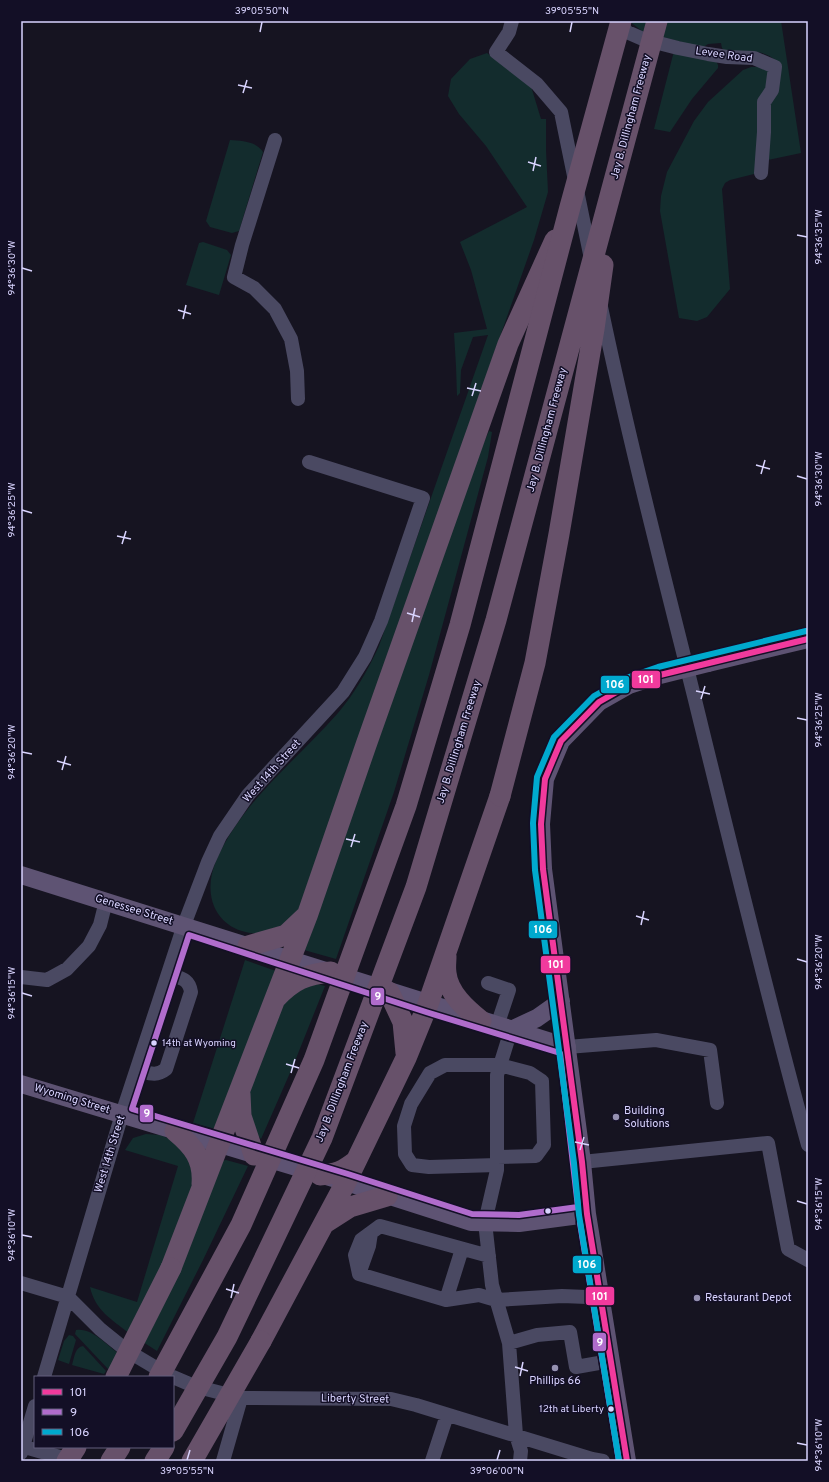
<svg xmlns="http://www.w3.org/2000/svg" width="829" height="1482" viewBox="0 0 829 1482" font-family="Overpass,sans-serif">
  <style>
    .green { fill: #132c2d }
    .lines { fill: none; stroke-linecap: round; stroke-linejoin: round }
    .minor { stroke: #4a4962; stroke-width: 14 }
    .major { stroke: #5e5373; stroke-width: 18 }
    .highway { stroke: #67516a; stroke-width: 21 }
    .major-bridge { stroke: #5e5373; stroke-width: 18 }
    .highway-bridge { stroke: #67516a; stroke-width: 21 }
    .bus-1-casing { stroke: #130f26; stroke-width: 9 }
    .bus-2-casing { stroke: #130f26; stroke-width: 9 }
    .bus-3-casing { stroke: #130f26; stroke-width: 9 }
    .bus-1 { stroke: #f13a9d; stroke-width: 6 }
    .bus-2 { stroke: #b06ccc; stroke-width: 6 }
    .bus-3 { stroke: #00a9ce; stroke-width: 6 }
    .ticks { fill: none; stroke: #d9d4ff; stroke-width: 1.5 }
    .bus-dot { fill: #d9d4ff; stroke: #130f26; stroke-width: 1.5 }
    .poi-dot { fill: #9591b1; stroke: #130f26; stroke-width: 1.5 }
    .labels { text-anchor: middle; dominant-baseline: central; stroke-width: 3; stroke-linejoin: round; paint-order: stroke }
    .bus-label { font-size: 10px; fill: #d9d4ff; stroke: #130f26; text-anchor: start }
    .street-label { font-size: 11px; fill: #d9d4ff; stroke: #130f26 }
    .poi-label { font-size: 11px; fill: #d9d4ff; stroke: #130f26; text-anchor: start }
    .line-badge { stroke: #130f26; stroke-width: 1.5 }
    .badge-label { font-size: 11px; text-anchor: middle; font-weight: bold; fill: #fff }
    .neatline { fill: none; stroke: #d9d4ff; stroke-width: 1.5 }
    .ticks-label { font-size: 10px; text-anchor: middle; fill: #d9d4ff }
  </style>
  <rect width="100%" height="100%" fill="#161421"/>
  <path class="green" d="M629,21H781L801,153L758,162V173L730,180L725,183L722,189L730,289L707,317L697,321L679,318L660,211L661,196L667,172L694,121L708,102L743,70L751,67H761L777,62C764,48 745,51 727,53L722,48L721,43L708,44L702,48L642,31Z
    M674,51L716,61L718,65V68L692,99L670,132L654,129Z
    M487,53L522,80L530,83L541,119H546V150L548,192L534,240L298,911C295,915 291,919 288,923C284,926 276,927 271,929C267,930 261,933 257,933C252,934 246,932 242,931C211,921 204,889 216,861C242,801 296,761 338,713C355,693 368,670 379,646L488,335L473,337L461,370L460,393L457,396L456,366L454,333L487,329L471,270L460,242L527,207L486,146L459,114L448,96L451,79L470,59Z
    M230,140C242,141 256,141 263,152L239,231L232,233L210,227L206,221Z
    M203,242L227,250L231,255L219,295L186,285L199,243Z
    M489,431L492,432L488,457L429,675L394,792L336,959L304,950L480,451Z
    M245,960L276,971L215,1129L193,1123Z
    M317,984L325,986L293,1066L261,1139L252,1129L246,1102L278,1009L297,990Z
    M146,1134L160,1135L168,1138L186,1150L195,1182L165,1259L129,1333C111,1319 95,1310 90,1287L137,1302L178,1166L125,1150L133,1138Z
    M226,1160L248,1166L203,1260L157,1351L143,1342L221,1161Z
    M76,1330C91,1327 107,1345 118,1353L109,1370L75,1334Z
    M69,1335L73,1336L76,1340L69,1364L58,1360L64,1341Z
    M83,1346L106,1371L104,1374L72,1365C74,1358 75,1347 83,1346Z"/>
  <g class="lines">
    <path class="minor" d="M512,21L509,32L496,52L537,84L561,112L591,259
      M619,21L627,32L643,39L678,48L708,54L727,57L754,58L775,67L772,90L764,102V132L761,173
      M275,140L242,245L234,277L254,288L275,309L291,339L297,371L298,399
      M601,307C629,440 663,572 696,704C732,851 768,999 808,1145
      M21,977L47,980L67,969L89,946L100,925L106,901
      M488,983L509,990L497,1026
      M511,1030L497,1075V1170L485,1222L492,1285L509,1343L516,1435L521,1451L520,1461
      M567,1047L656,1040L710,1050L717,1103
      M137,1070C149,1073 156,1077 166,1069L191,992C189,978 180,978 168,974
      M582,1162L768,1143L788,1249L808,1260
      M497,1165L429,1167L412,1165L405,1154L404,1126L411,1104L430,1073L445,1065H500L530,1073L542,1081L544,1145L536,1156L497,1157
      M489,1256L380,1226L361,1240L355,1255L359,1274L446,1300L479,1295L496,1300L562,1296L587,1297L600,1294
      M359,1274L369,1246L371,1233
      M21,1283L68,1297L100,1329L126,1350L168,1375
      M446,1300L462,1249
      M509,1343L537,1335L570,1332L576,1367L610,1361
      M44,1377L122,1114L184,925L208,862L220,836L248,795L343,692L365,657L381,621L423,498L309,462
      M173,1377L194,1386L241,1398L391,1399L416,1405L592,1459L603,1461
      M21,1446L74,1461
      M21,1453L35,1406
      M223,1461L241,1398
      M432,1461L447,1415"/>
    <path class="major" d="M708,663L808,639
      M543,869L582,1162L587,1214L627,1461
      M21,875C203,931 384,991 567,1047
      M511,1030L537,1018L561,1001
      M21,1084L346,1182L471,1222L519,1223L587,1214"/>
    <path class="highway" d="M248,946L286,935L305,917
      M446,956C446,962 445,967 446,973C448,993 466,1009 481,1021
      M389,992L403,1022L406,1053
      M276,998C293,980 306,974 331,972
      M240,1094L241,1116L254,1155
      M175,1131C193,1146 204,1159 202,1184
      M320,1175C337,1174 343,1171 356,1161
      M325,1223L350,1207L387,1196
      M171,1268L307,916L366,745L508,344L555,240
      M261,1341L346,1182L406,1058L428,1004L500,796
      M111,1461L120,1447
      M155,1461L164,1447"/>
    <path class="major-bridge" d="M543,869L541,824L545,779L561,741L599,702L629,685L660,675L708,663"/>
    <path class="highway-bridge" d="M500,796L535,663L559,534L594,329L603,265
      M116,1377L171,1268
      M159,1377L241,1225L314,1060L406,806L460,625L570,207L621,21
      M173,1431L227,1337L322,1138L416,887L496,620L657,21
      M67,1461L76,1447
      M192,1461L261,1341"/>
    <defs>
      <path id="bus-1" d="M627,1461L587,1214L582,1162L543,869L541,824L545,779L561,741L599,702L629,685L660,675L808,639"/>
      <path id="bus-2" d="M189,935L426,1012L560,1053L578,1207L519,1215L472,1214L348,1174L132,1109Z
        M580,1223L619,1461"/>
      <path id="bus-3" d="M619,1461L579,1215L574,1163L535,870L533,823L537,777L554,737L594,696L626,678L658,667L806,631"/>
    </defs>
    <use href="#bus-1" class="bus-1-casing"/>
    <use href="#bus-2" class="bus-2-casing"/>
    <use href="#bus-3" class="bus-3-casing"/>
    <use href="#bus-1" class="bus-1"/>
    <use href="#bus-2" class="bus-2"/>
    <use href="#bus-3" class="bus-3"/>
  </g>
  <path class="ticks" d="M260,32L262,22M570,32L572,22M238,85L252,88M243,93L247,80M528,162L541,166M533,171L536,157M797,235L807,237M22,268L32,271M178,310L191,314M183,319L186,305M467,388L481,391M472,396L476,383M756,465L770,469M761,474L765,460M797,476L807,479M22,510L32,513M117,536L131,539M122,544L126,531M407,613L420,617M412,622L415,608M696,691L710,694M701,699L705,686M797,718L807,720M22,752L32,754M57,761L71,765M62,770L66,756M346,839L360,842M351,847L355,834M636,916L649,920M641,925L644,911M797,959L807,962M22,993L32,996M286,1064L299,1068M291,1073L295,1059M575,1142L589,1145M580,1150L584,1137M797,1201L807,1204M22,1235L32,1237M226,1289L239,1293M231,1298L234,1284M515,1367L528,1371M520,1376L523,1362M797,1443L807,1445M187,1460L190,1450M497,1460L500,1450"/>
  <g class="bus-dot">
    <circle cx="154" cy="1043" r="3.5"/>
    <circle cx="548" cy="1211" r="3.5"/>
    <circle cx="611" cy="1409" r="3.5"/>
  </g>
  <g class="poi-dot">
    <circle cx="616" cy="1117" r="4"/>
    <circle cx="697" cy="1298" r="4"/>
    <circle cx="555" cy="1368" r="4"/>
  </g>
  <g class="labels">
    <g class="bus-label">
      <text x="162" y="1043">14th at Wyoming</text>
      <text x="604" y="1409" text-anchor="end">12th at Liberty</text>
    </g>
    <g class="street-label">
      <text transform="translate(724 55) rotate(8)">Levee Road</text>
      <text transform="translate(631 117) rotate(-75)">Jay B. Dillingham Freeway</text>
      <text transform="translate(547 430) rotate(-75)">Jay B. Dillingham Freeway</text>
      <text transform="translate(459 742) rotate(-73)">Jay B. Dillingham Freeway</text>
      <text transform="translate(272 771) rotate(-48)">West 14th Street</text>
      <text transform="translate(134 910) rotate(17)">Genessee Street</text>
      <text transform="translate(342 1082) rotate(-69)">Jay B. Dillingham Freeway</text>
      <text transform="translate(72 1099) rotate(17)">Wyoming Street</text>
      <text transform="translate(110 1154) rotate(-73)">West 14th Street</text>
      <text transform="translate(355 1399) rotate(1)">Liberty Street</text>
    </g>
    <g class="poi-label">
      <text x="624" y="1111">Building<tspan x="624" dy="13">Solutions</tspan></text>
      <text x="705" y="1298">Restaurant Depot</text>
      <text x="555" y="1381" text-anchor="middle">Phillips 66</text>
    </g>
  </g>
  <g class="line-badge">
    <rect x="631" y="670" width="30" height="19" rx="4" fill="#f13a9d"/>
    <rect x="600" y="675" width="30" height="19" rx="4" fill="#00a9ce"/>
    <rect x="528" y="920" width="30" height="19" rx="4" fill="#00a9ce"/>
    <rect x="540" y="955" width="31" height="19" rx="4" fill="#f13a9d"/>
    <rect x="370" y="987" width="15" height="19" rx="4" fill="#b06ccc"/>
    <rect x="139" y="1104" width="15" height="19" rx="4" fill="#b06ccc"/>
    <rect x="572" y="1255" width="30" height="19" rx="4" fill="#00a9ce"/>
    <rect x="585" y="1286" width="30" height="20" rx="4" fill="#f13a9d"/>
    <rect x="592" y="1332" width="15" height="20" rx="4" fill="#b06ccc"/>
  </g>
  <g class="badge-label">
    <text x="646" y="683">101</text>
    <text x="615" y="688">106</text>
    <text x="543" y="933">106</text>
    <text x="556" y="968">101</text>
    <text x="378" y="1000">9</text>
    <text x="147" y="1117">9</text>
    <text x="587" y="1268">106</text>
    <text x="600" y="1300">101</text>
    <text x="600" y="1346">9</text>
  </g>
  <rect width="829" height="1482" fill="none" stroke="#130f26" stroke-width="44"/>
  <rect x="34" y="1376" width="140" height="72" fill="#130f26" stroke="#625e7d"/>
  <rect x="42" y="1389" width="20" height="6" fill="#f13a9d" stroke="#625e7d"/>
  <text x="70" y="1396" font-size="12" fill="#d9d4ff">101</text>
  <rect x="42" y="1409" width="20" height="6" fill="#b06ccc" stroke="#625e7d"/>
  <text x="70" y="1416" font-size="12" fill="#d9d4ff">9</text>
  <rect x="42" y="1429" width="20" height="6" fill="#00a9ce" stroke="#625e7d"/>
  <text x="70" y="1436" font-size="12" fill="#d9d4ff">106</text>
  <rect x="22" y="22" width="785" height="1438" class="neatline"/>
  <g class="ticks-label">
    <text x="262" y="14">39°05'50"N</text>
    <text x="572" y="14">39°05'55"N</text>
    <text transform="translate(818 237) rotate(-90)" y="4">94°36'35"W</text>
    <text transform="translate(11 268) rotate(-90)" y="4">94°36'30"W</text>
    <text transform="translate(818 479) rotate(-90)" y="4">94°36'30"W</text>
    <text transform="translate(11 510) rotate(-90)" y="4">94°36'25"W</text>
    <text transform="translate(818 720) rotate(-90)" y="4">94°36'25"W</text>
    <text transform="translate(11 752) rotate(-90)" y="4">94°36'20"W</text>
    <text transform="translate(818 962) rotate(-90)" y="4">94°36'20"W</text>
    <text transform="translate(11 993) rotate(-90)" y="4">94°36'15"W</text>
    <text transform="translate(818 1204) rotate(-90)" y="4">94°36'15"W</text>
    <text transform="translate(11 1235) rotate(-90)" y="4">94°36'10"W</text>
    <text transform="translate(818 1445) rotate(-90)" y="4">94°36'10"W</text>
    <text x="187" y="1474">39°05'55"N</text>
    <text x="497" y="1474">39°06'00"N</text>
  </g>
</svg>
